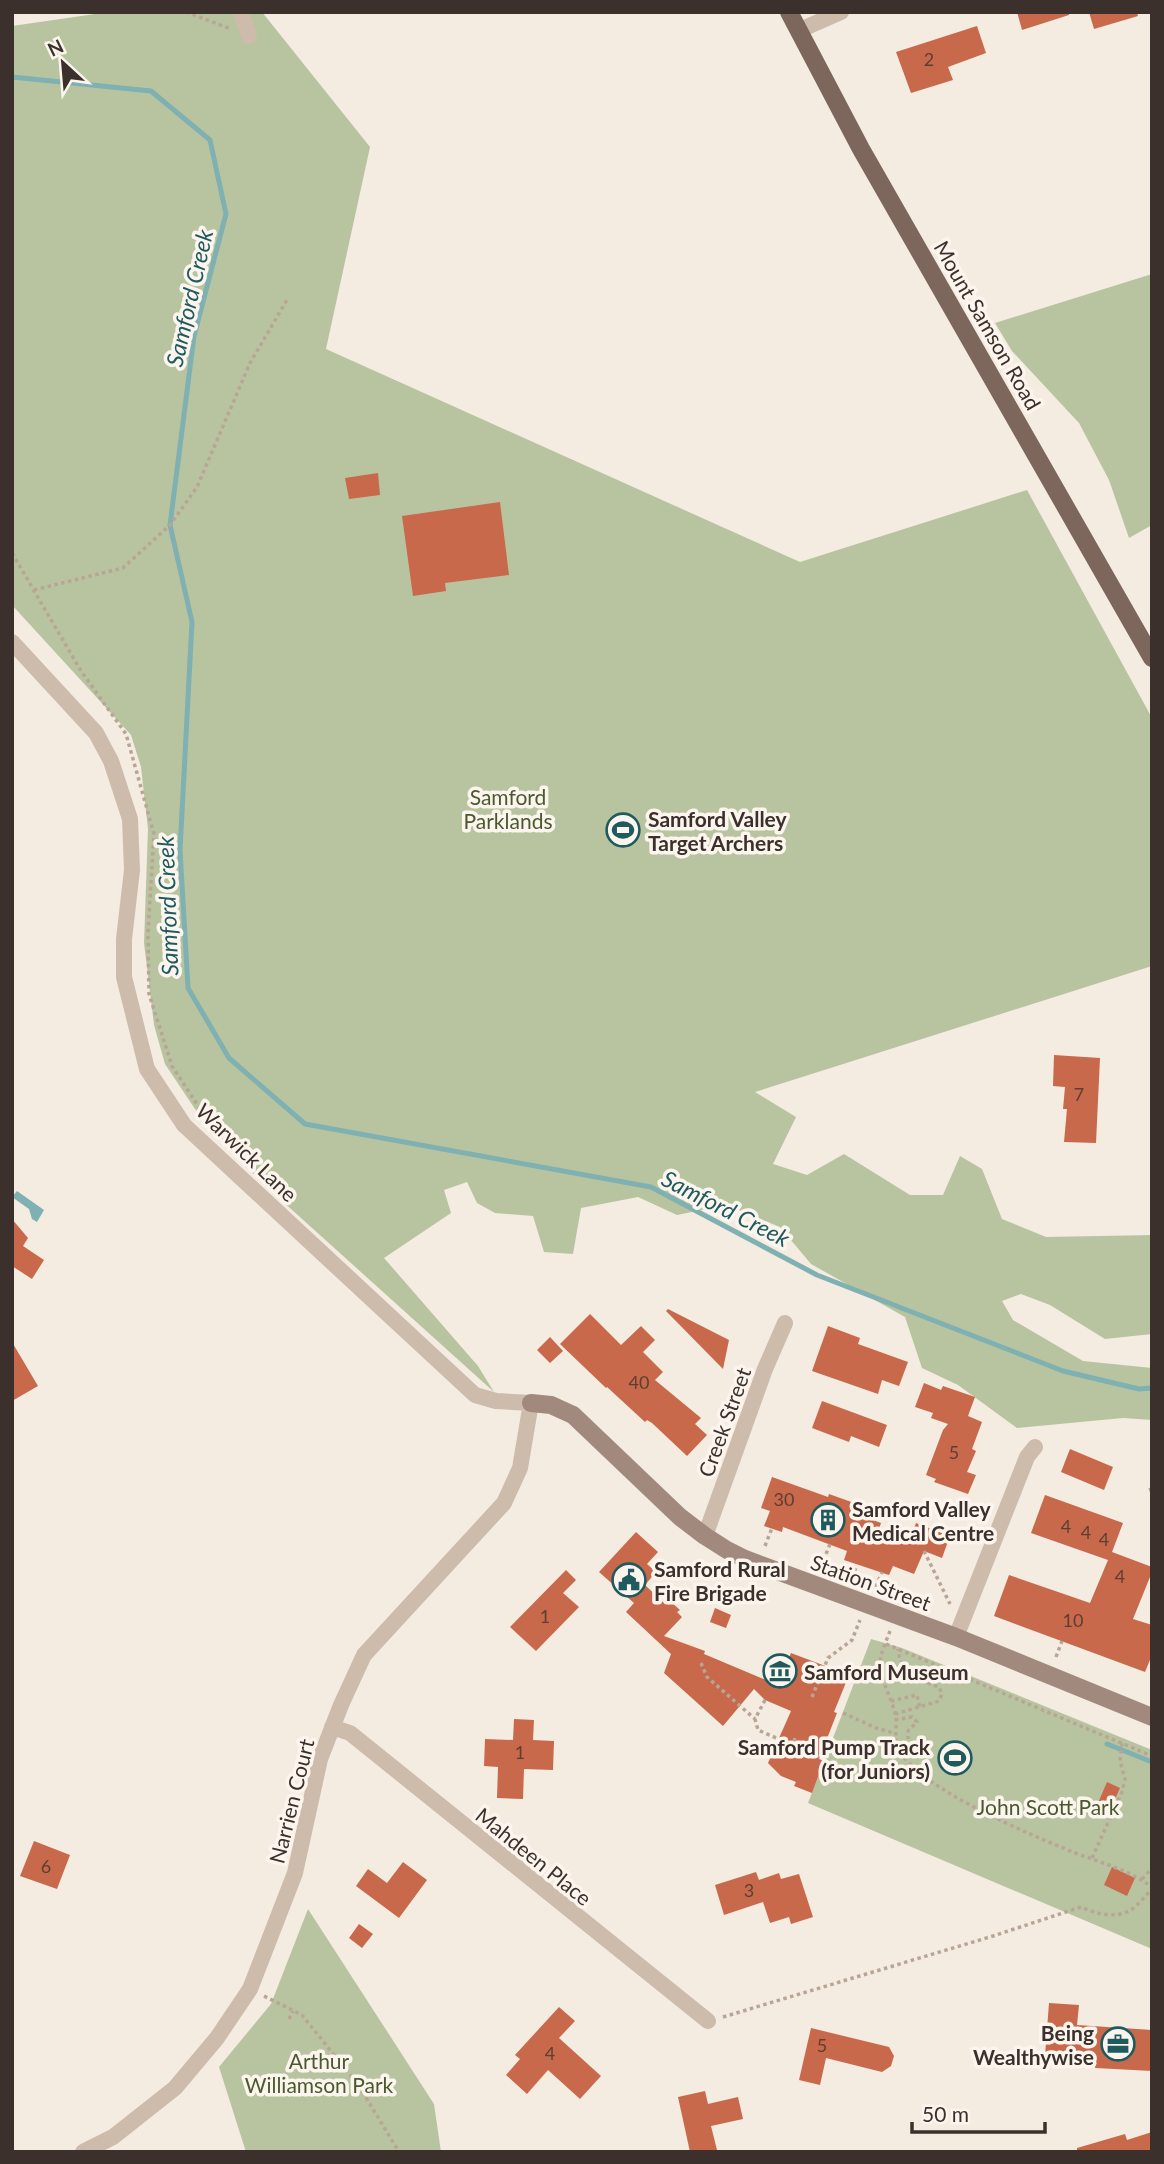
<svg xmlns="http://www.w3.org/2000/svg" width="1164" height="2164" viewBox="0 0 1164 2164" font-family="Lato,sans-serif">
  <style>
    .green { fill: #b8c4a0 }
    .water { fill: #7fb0b2 }
    .lines { fill: none; stroke-linecap: round; stroke-linejoin: round }
    .stream { stroke: #7fb0b2; stroke-width: 5 }
    .building { fill: #c8694b }
    .path { stroke: #b9a596; stroke-width: 3.5; stroke-dasharray: 3.5 3.5; stroke-linecap: butt }
    .street { stroke: #cdbbac; stroke-width: 16 }
    .secondary { stroke: #a18a7d; stroke-width: 18 }
    .primary { stroke: #7d675c; stroke-width: 18 }
    .labels { text-anchor: middle; dominant-baseline: central; stroke-width: 7; stroke-linejoin: round; paint-order: stroke }
    .number-label { font-size: 18px; fill: #5e3e33 }
    .street-label { font-size: 21px; fill: #3b302b; stroke: #fbf5ee }
    .park-label { font-size: 21px; fill: #4a5a2e; stroke: #fbf5ee }
    .poi-label { font-size: 21px; font-weight: bold; fill: #3b302b; stroke: #fbf5ee; text-anchor: start }
    .water-label { font-size: 23px; font-style: italic; fill: #1f5a5e; stroke: #fbf5ee }
  </style>
  <rect width="100%" height="100%" fill="#f4ebe1"/>
  <path class="green" d="M109,12H262L370,147L326,349L800,562L1027,490L1152,718V966L755,1092L796,1117L773,1164L807,1175L844,1154L910,1195H943L960,1156L982,1169L1002,1219L1046,1237L1152,1235V1334L1105,1339L1050,1305L1021,1294L1002,1301L1013,1320L1083,1361L1152,1368V1420L1123,1418L1017,1428L958,1385L922,1368L905,1317L811,1264L780,1227L726,1205L677,1215L638,1197L581,1208L573,1254L544,1252L533,1216L495,1213L477,1203L467,1182L444,1190L451,1213L384,1258L478,1366L494,1392L260,1181L195,1109L165,1064L154,1025L144,943L148,829L141,767L131,735L12,605V26Z
    M1152,274V525L1129,538L1109,480L1079,423L1012,351L995,323Z
    M871,1639L902,1648L1152,1750V1949L808,1803Z
    M308,1909L434,2104L441,2152H246L219,2067L271,2004Z"/>
  <path class="water" d="M17,1191L44,1210L37,1222L32,1219L29,1209L12,1197Z"/>
  <g class="lines">
    <path class="stream" d="M12,77L151,91L210,140L226,214L194,336L170,525L192,622L180,850L188,988L229,1058L305,1124L651,1187L817,1275L1063,1371L1139,1389L1152,1388
      M1107,1744L1152,1762"/>
  </g>
  <path class="building" d="M1017,12H1069V15L1022,30Z
    M1089,12H1137L1138,16L1094,29Z
    M977,26L986,53L948,67L953,80L911,93L896,52Z
    M378,473L380,495L349,499L345,478Z
    M500,502L509,575L445,583L446,591L413,596L402,516Z
    M1054,1055L1100,1058L1096,1143L1064,1142L1067,1109H1063L1065,1087L1053,1086Z
    M12,1219L28,1238L23,1246L44,1260L32,1279L12,1266Z
    M668,1309L729,1340L723,1369L666,1311Z
    M590,1314L621,1345L641,1326L655,1340L643,1352L663,1372L655,1380L701,1418L695,1424L707,1435L687,1456L652,1423L647,1420L645,1422L607,1387L606,1388L560,1344Z
    M828,1326L860,1338L858,1344L908,1362L899,1386L882,1380L878,1394L812,1371Z
    M550,1337L563,1351L550,1363L537,1350Z
    M12,1342L38,1386L12,1401Z
    M924,1383L941,1390L943,1386L975,1397L968,1416L982,1422L972,1449L976,1451L967,1472L976,1475L968,1494L934,1482L936,1479L926,1475L943,1430L948,1424L931,1418L933,1413L915,1407Z
    M822,1401L887,1425L879,1447L851,1436L849,1442L812,1428Z
    M1070,1449L1113,1467L1104,1490L1061,1472Z
    M772,1477L828,1497L829,1494L857,1504L854,1513L881,1523L878,1532L908,1543L916,1523L950,1536L942,1558L924,1551L914,1574L893,1566L889,1575L844,1560L847,1551L783,1527L782,1532L764,1526L770,1511L761,1508Z
    M1045,1495L1123,1523L1112,1552L1152,1567V1572L1133,1619L1152,1625V1655L1145,1672L994,1616L1009,1575L1090,1603L1108,1560L1031,1533Z
    M636,1532L658,1552L647,1564L656,1572L645,1585L665,1604L669,1600L680,1610L677,1612L682,1617L664,1636L705,1651L704,1654L766,1680L770,1671L782,1676L791,1653L849,1675L834,1712L837,1713L819,1759L824,1761L812,1793L794,1786L796,1782L781,1776L768,1763L791,1711L765,1700L754,1689L723,1726L664,1673L671,1654L626,1612L634,1603L599,1572Z
    M566,1570L576,1580L563,1593L579,1607L536,1651L510,1627Z
    M715,1608L731,1615L726,1628L710,1622Z
    M514,1719L534,1720L533,1740L554,1741L553,1770L524,1769L523,1799L497,1798L498,1767L484,1766L485,1739L513,1740Z
    M1107,1782L1120,1788L1108,1815L1095,1810Z
    M34,1841L70,1855L57,1889L20,1876Z
    M403,1862L427,1880L399,1918L356,1886L368,1869L387,1883Z
    M1112,1867L1135,1878L1127,1896L1104,1885Z
    M756,1872L759,1880L779,1873L781,1879L799,1874L813,1917L791,1924L789,1917L770,1923L763,1902L724,1915L715,1885Z
    M359,1924L373,1934L362,1948L349,1938Z
    M1049,2003L1079,2005L1077,2025L1152,2030V2071L1095,2068L1096,2059L1045,2056Z
    M559,2007L575,2021L559,2038L601,2076L580,2099L548,2070L527,2094L506,2075L520,2059L515,2055Z
    M811,2028L889,2047L894,2056L891,2066L882,2072L826,2058L820,2085L799,2080Z
    M705,2091L708,2104L738,2097L743,2119L711,2126L717,2150L690,2152L678,2097Z
    M1152,2132V2152H1077V2148L1125,2134L1127,2140Z"/>
  <g class="lines">
    <path class="path" d="M186,12L231,29
      M12,553L81,671L126,734L154,834L148,933L149,994L172,1066L208,1121L245,1156
      M34,590L123,568L170,525L197,487L250,363L287,300
      M12,1153L13,1152
      M1149,1490L1152,1489
      M765,1546L772,1528
      M924,1551L950,1604
      M821,1567L830,1544
      M852,1578L857,1565
      M876,1587L882,1572
      M890,1631C887,1639 883,1648 881,1656C877,1675 891,1696 895,1713C898,1726 893,1737 899,1750C920,1789 1031,1835 1073,1852C1101,1863 1127,1869 1152,1887
      M886,1644L1152,1756
      M1056,1657L1062,1641
      M701,1663L707,1677L755,1719
      M812,1697L828,1658L852,1640L860,1620
      M765,1700L755,1719L758,1730L820,1757
      M891,1701L917,1695L920,1708
      M843,1713L876,1728L894,1733
      M895,1714L939,1701L942,1694L939,1687C921,1681 899,1671 898,1649
      M895,1720L912,1717L917,1722L908,1731V1739
      M792,1748L795,1738
      M1092,1858L1122,1792L1125,1779L1120,1761L1122,1743
      M1142,1879L1152,1868
      M264,1996L302,2015L359,2086L399,2152
      M723,2017L993,1936L1081,1907C1096,1914 1115,1919 1131,1910C1138,1905 1146,1895 1152,1889
      M289,2019L293,2011"/>
    <path class="street" d="M241,12L249,36
      M800,30L841,12
      M12,642L96,733L111,761L130,819L132,870L124,939V977L147,1069L184,1125L475,1395L496,1401L531,1403L520,1468L504,1503L364,1655L341,1705L320,1759L295,1873L250,1989L217,2038L175,2088L113,2137L83,2152
      M705,1536L765,1369L785,1323
      M956,1637L1027,1457L1035,1447
      M332,1727L350,1733L708,2021"/>
    <path class="secondary" d="M531,1403L551,1405L573,1415L680,1517L705,1536L727,1550L745,1559L956,1637L1152,1717"/>
    <path class="primary" d="M789,12L861,149L1152,658"/>
  </g>
  <defs>
    <symbol id="stadium-ring" viewBox="-11 -11 22 22"><circle r="9.5" fill="#fbf5ee" stroke="#1f5a5e" stroke-width="1.5"/><path d="M0-5a6.5 5 0 1 0 0 10a6.5 5 0 1 0 0-10ZM-3.5-1.8h7v3.6h-7Z" fill="#1f5a5e"/></symbol>
    <symbol id="building-ring" viewBox="-11 -11 22 22"><circle r="9.5" fill="#fbf5ee" stroke="#1f5a5e" stroke-width="1.5"/><path d="M-4-6H4V6H1V3H-1V6H-4ZM-2.5-4.3h1.7v1.8h-1.7ZM.8-4.3h1.7v1.8H.8ZM-2.5-1h1.7V.8h-1.7ZM.8-1h1.7V.8H.8Z" fill="#1f5a5e"/></symbol>
    <symbol id="civic-ring" viewBox="-11 -11 22 22"><circle r="9.5" fill="#fbf5ee" stroke="#1f5a5e" stroke-width="1.5"/><path d="M-.6-6.5H3V-4.5H.6V-3L4-1V1h2V6H-6V1h2V-1L-.6-3ZM-1.2 2.5V6h2.4V2.5Z" fill="#1f5a5e"/></symbol>
    <symbol id="museum-ring" viewBox="-11 -11 22 22"><circle r="9.5" fill="#fbf5ee" stroke="#1f5a5e" stroke-width="1.5"/><path d="M0-6L6-3V-2H-6V-3ZM-5-1h2V3h-2ZM-1-1h2V3h-2ZM3-1h2V3H3ZM-6 4H6V6H-6Z" fill="#1f5a5e"/></symbol>
    <symbol id="office-ring" viewBox="-11 -11 22 22"><circle r="9.5" fill="#fbf5ee" stroke="#1f5a5e" stroke-width="1.5"/><path d="M-6-3h4V-5.5h4V-3h4V5H-6ZM-1-4.5V-3h2v-1.5ZM-6 0V1H6V0Z" fill="#1f5a5e"/></symbol>
  </defs>
  <g fill-rule="evenodd">
    <use href="#stadium-ring" x="604" y="811" width="38" height="38"/>
    <use href="#building-ring" x="809" y="1501" width="38" height="38"/>
    <use href="#civic-ring" x="610" y="1561" width="38" height="38"/>
    <use href="#museum-ring" x="761" y="1652" width="38" height="38"/>
    <use href="#stadium-ring" x="936" y="1739" width="38" height="38"/>
    <use href="#office-ring" x="1099" y="2025" width="38" height="38"/>
  </g>
  <g class="labels">
    <g class="number-label">
      <text x="929" y="59">2</text>
      <text x="1079" y="1094">7</text>
      <text x="639" y="1382">40</text>
      <text x="954" y="1452">5</text>
      <text x="784" y="1499">30</text>
      <text x="1066" y="1526">4</text>
      <text x="1086" y="1532">4</text>
      <text x="1104" y="1539">4</text>
      <text x="1120" y="1576">4</text>
      <text x="545" y="1616">1</text>
      <text x="1073" y="1620">10</text>
      <text x="520" y="1752">1</text>
      <text x="46" y="1866">6</text>
      <text x="749" y="1890">3</text>
      <text x="822" y="2045">5</text>
      <text x="550" y="2053">4</text>
    </g>
    <g class="street-label">
      <text transform="translate(988 325) rotate(60)">Mount Samson Road</text>
      <text transform="translate(247 1152) rotate(44)">Warwick Lane</text>
      <text transform="translate(724 1422) rotate(-70)">Creek Street</text>
      <text transform="translate(871 1582) rotate(20)">Station Street</text>
      <text transform="translate(291 1801) rotate(-76)">Narrien Court</text>
      <text transform="translate(534 1856) rotate(39)">Mahdeen Place</text>
    </g>
    <g class="park-label">
      <text x="508" y="796">Samford<tspan x="508" dy="24">Parklands</tspan></text>
      <text x="1048" y="1806">John Scott Park</text>
      <text x="319" y="2060">Arthur<tspan x="319" dy="24">Williamson Park</tspan></text>
    </g>
    <g class="poi-label">
      <text x="648" y="818">Samford Valley<tspan x="648" dy="24">Target Archers</tspan></text>
      <text x="852" y="1508">Samford Valley<tspan x="852" dy="24">Medical Centre</tspan></text>
      <text x="654" y="1568">Samford Rural<tspan x="654" dy="24">Fire Brigade</tspan></text>
      <text x="804" y="1671">Samford Museum</text>
      <text x="930" y="1746" text-anchor="end">Samford Pump Track<tspan x="930" dy="24">(for Juniors)</tspan></text>
      <text x="1094" y="2032" text-anchor="end">Being<tspan x="1094" dy="24">Wealthywise</tspan></text>
    </g>
    <g class="water-label">
      <text transform="translate(189 298) rotate(-77)">Samford Creek</text>
      <text transform="translate(167 906) rotate(-92)">Samford Creek</text>
      <text transform="translate(726 1208) rotate(27)">Samford Creek</text>
    </g>
  </g>
  <rect width="1164" height="2164" fill="none" stroke="#3b302b" stroke-width="28"/>
  <g transform="translate(63 63) rotate(334)" stroke="#fbf5ee" stroke-width="5" paint-order="stroke">
  <path d="M0-5L12 26L0 18L-12 26Z" fill="#3b302b"/>
  <text y="-10" font-size="19" font-weight="bold" text-anchor="middle" fill="#3b302b">N</text>
  </g>
  <path d="M912 2122v10h133v-10" fill="none" stroke="#3b302b" stroke-width="3.5"/>
  <text x="922" y="2122" font-size="21" fill="#3b302b" stroke="#fbf5ee" stroke-width="5" paint-order="stroke">50 m</text>
</svg>
